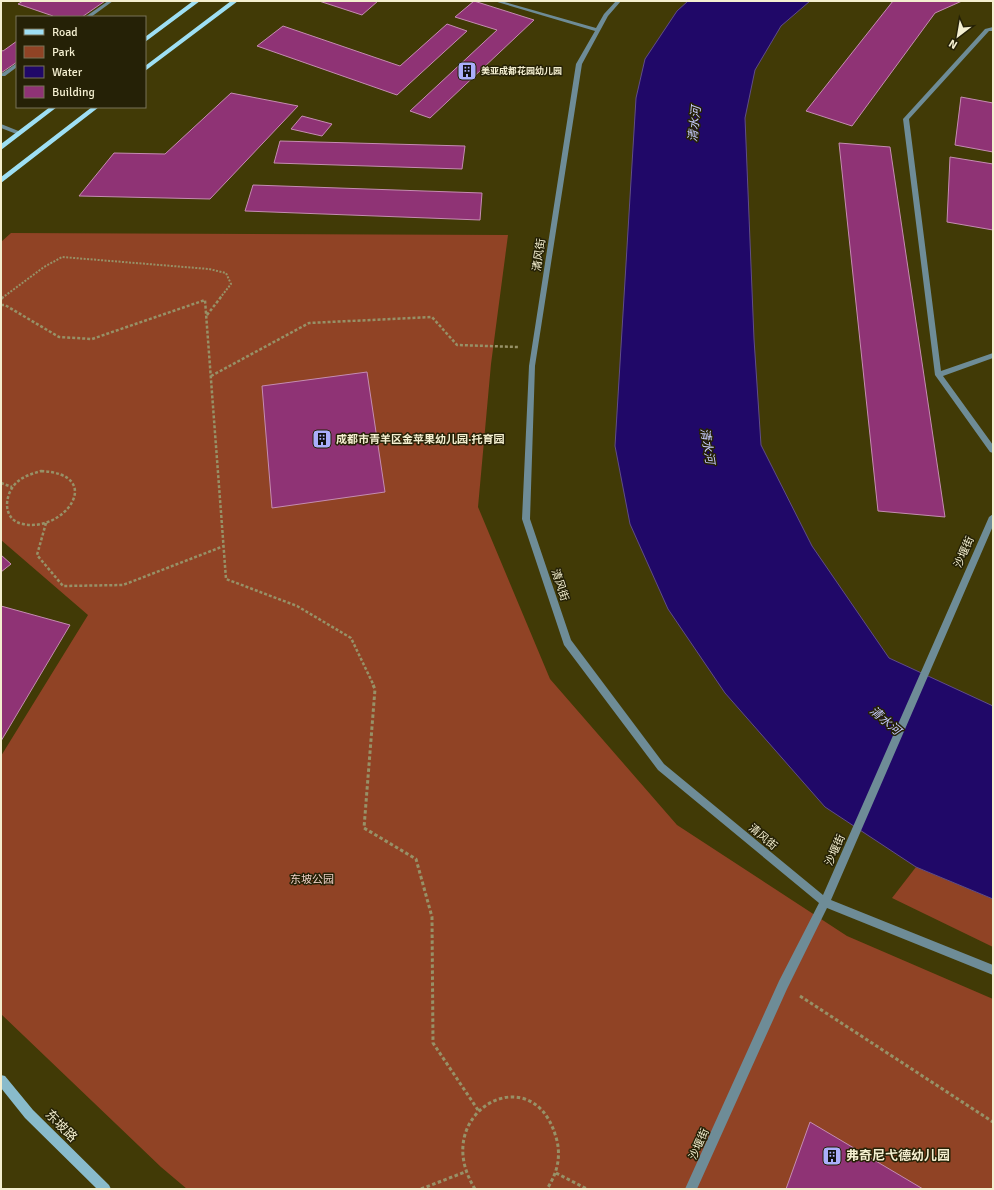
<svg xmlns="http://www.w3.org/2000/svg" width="994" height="1190" viewBox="0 0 994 1190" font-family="Signika,'Noto Sans SC',sans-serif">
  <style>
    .green { fill: #904325 }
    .water { fill: #200868; stroke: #604d87 }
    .building { fill: #8f3375; stroke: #c58cb1 }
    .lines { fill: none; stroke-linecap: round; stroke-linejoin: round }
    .path-far2 { stroke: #979167; stroke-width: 2; stroke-dasharray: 2 1.5; stroke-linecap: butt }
    .path-far1 { stroke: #979167; stroke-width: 2.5; stroke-dasharray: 3 2; stroke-linecap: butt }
    .path { stroke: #979167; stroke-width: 3; stroke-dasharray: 3.5 2.5; stroke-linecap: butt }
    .service { fill: #6e8c97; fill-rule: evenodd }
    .minor { fill: #6e8c97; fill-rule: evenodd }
    .secondary { fill: #89bbcb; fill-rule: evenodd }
    .primary { fill: #9edff4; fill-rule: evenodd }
    .labels { text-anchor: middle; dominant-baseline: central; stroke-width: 3; stroke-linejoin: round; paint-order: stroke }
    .far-poi-label { font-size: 9px; font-weight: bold; fill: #f4efd0; stroke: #252106; text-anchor: start }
    .street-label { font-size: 11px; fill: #f4efd0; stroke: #252106 }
    .poi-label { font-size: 11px; font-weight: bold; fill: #f4efd0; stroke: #252106; text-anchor: start }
    .park-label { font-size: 11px; fill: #eed1c7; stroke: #252106 }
    .water-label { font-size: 12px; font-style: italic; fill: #c6cbfd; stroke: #252106 }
    .near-street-label { font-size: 13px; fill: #f4efd0; stroke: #252106 }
    .near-poi-label { font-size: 13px; font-weight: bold; fill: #f4efd0; stroke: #252106; text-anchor: start }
  </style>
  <rect width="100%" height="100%" fill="#413a06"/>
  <path class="green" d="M11,233L508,235L491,364L478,507L550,679L677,825L847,936L993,999V1189H187L161,1167L1,1014V756L88,615L1,540V242Z
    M916,867L993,899V947L892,898Z"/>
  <path class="water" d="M688,1H810L781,26L755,70L745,118L754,339L761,445L812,546L889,658L993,706V899L916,867L825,807L725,693L668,609L630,524L615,446L636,98L645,59L677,11Z"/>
  <path class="building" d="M23,1H105L82,17H52L53,16L18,4Z
    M319,1H378L362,15Z
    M474,1L534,20L430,118L410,111L497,30L455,17Z
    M893,1H962L935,13L852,126L806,111Z
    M447,24L467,31L397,95L257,46L283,26L400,66Z
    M17,41V62L1,73V50L3,51Z
    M231,93L298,106L210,199L79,196L114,153L165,154Z
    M961,97L993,103V152L955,145Z
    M302,116L332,124L322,136L291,129Z
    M280,141L465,146L462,169L274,163Z
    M839,143L890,147L945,517L878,511Z
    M950,157L993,164V230L947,222Z
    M253,185L482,193L480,220L245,211Z
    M367,372L385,492L272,508L262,386Z
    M1,555L11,564L1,572Z
    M1,606L70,625L1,741Z
    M810,1122L923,1189H786Z"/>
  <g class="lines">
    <path class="path-far2" d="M2,298L44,267L62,257L209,269L226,273L231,284L220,298"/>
    <path class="path-far1" d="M1,299L3,297
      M1,305H5L59,337L92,339L205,300L226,579L297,606L351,638L374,686
      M207,315L221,297
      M211,376L309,323L432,317L457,345L518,347
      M41,471C106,474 65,533 23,524C2,520 4,495 16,483C23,476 32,474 41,471Z
      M1,483L12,487
      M46,523L37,555L63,586L123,585L224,546"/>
    <path class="path" d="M373,685L375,689L364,828L416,859L432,917L433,1043L478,1110
      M800,996L993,1122
      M556,1173L587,1189
      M421,1189L465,1172
      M475,1189C428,1114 530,1056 555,1134C562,1154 558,1172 547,1189"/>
    <path class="service" d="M108,1H113L91,17H85Z
      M17,63V67L5,76H1V74Z"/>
    <path class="minor" d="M494,1H501L596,28L604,14L616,1H621L608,16L582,64L535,366L530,519L571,640L664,764L823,895L989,517L993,514V526L831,900L993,965V975L827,908L787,989L697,1189H685L779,981L819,903L658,770L564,645L522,519L529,366L576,64L595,31Z
      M993,27V31H989L909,119L941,371L993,353V358L943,376L993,445V453L990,452L935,375L903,119L985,29Z
      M1,124L21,132L22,133L19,135L1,128Z"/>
    <path class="secondary" d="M1,1075L5,1076L33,1110L109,1185L111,1189H97L25,1118L1,1088Z"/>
    <path class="primary" d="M193,1H200L145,42V37Z
      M231,1H238L145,71V66Z
      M50,107H57L1,150V144Z
      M92,107H99L1,183V177Z"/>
  </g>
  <defs>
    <symbol id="building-square" viewBox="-11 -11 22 22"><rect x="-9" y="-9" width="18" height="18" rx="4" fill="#aaaffb" stroke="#252106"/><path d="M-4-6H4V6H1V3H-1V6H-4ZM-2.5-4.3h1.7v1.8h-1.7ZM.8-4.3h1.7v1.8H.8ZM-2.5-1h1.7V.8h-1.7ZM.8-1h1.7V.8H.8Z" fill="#111"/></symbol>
  </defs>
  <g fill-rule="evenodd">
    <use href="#building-square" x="456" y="60" width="22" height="22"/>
    <use href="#building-square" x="311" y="428" width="22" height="22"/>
    <use href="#building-square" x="821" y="1145" width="22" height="22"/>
  </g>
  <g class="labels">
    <g class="far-poi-label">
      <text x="481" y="71">美亚成都花园幼儿园</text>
    </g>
    <g class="street-label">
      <text transform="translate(539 255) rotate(-81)">清风街</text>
      <text transform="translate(964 552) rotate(-66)">沙堰街</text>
      <text transform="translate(560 585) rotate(72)">清风街</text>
      <text transform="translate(763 837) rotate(40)">清风街</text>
      <text transform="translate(835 850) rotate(-66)">沙堰街</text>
      <text transform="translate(699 1144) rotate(-66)">沙堰街</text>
    </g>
    <g class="poi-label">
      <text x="336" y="439">成都市青羊区金苹果幼儿园·托育园</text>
    </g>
    <g class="park-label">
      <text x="312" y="879">东坡公园</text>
    </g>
    <g class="water-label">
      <text transform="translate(695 124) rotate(-84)">清水河</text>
      <text transform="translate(707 446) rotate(81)">清水河</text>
      <text transform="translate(885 721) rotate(41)">清水河</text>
    </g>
    <g class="near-street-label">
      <text transform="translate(61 1126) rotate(45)">东坡路</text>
    </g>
    <g class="near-poi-label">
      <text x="846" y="1156">弗奇尼弋德幼儿园</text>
    </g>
  </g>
  <rect width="994" height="1190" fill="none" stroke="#f4efd0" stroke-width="4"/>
  <rect x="16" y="16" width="130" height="92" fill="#252106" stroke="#787357"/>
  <rect x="24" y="29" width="20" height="6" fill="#9edff4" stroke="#787357"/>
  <text x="52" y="36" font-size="12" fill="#f4efd0">Road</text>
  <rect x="24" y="46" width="20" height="12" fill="#904325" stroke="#787357"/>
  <text x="52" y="56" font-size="12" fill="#f4efd0">Park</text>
  <rect x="24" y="66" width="20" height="12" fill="#200868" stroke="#787357"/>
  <text x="52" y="76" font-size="12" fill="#f4efd0">Water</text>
  <rect x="24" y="86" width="20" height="12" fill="#8f3375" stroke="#787357"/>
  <text x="52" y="96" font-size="12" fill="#f4efd0">Building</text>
  <g transform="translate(958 36) rotate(211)" stroke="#252106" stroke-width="3" paint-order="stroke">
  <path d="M0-3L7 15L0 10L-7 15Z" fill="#f4efd0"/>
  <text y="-6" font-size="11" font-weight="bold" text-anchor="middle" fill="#f4efd0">N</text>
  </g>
</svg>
